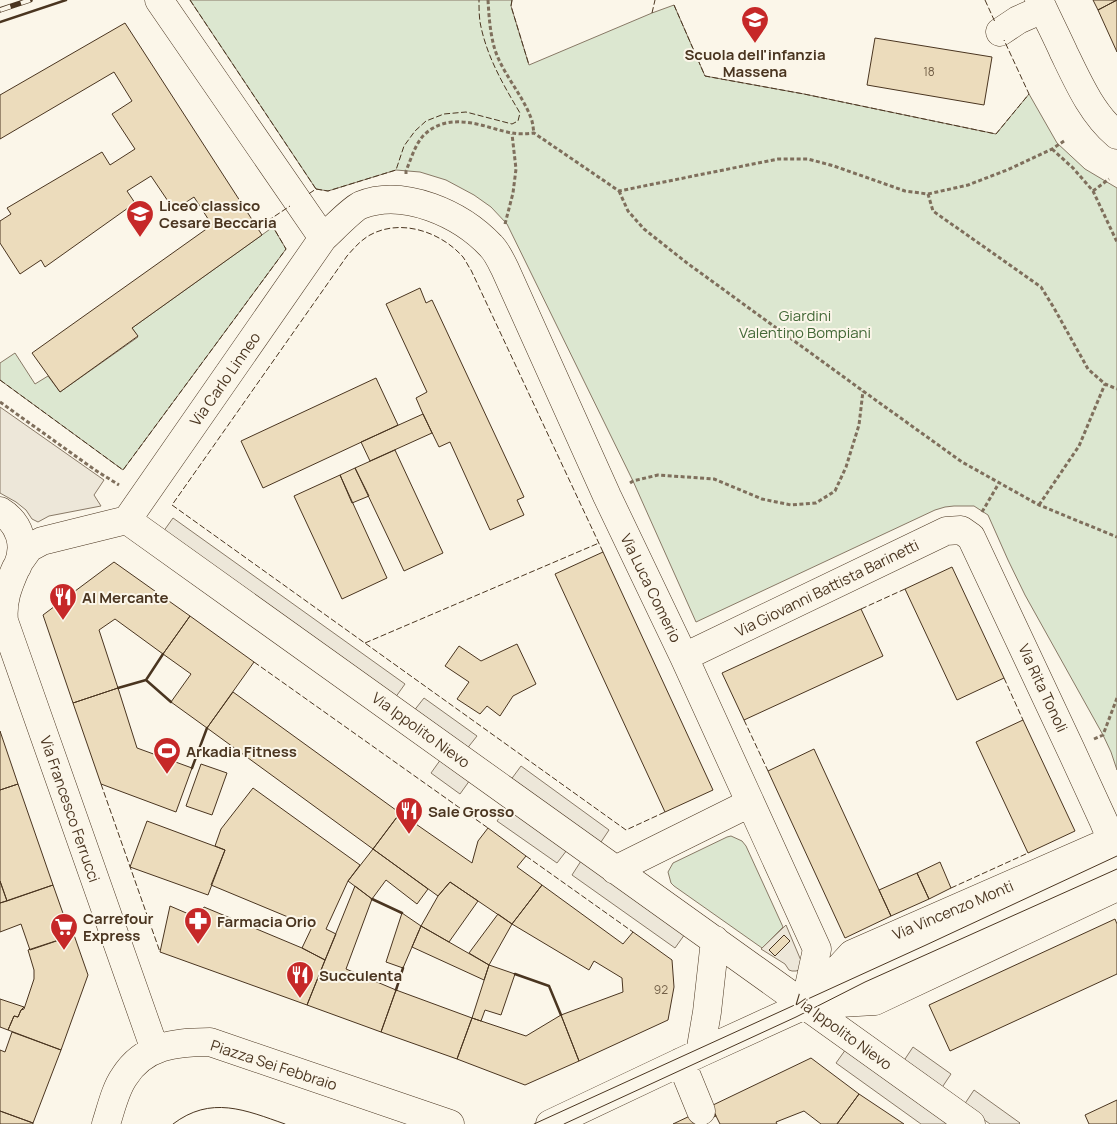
<svg xmlns="http://www.w3.org/2000/svg" width="1117" height="1124" viewBox="0 0 1117 1124" font-family="Manrope,sans-serif">
  <style>
    .green { fill: #dce7d0; stroke: #887966 }
    .parking { fill: #ede7d9; stroke: #887966 }
    .building { fill: #ecdcbc; stroke: #4a3520 }
    .lines { fill: none; stroke-linecap: round; stroke-linejoin: round }
    .minor-casing { stroke: #4a3520; stroke-width: 29 }
    .path { stroke: #7f6f5c; stroke-width: 3; stroke-dasharray: 4 2.5; stroke-linecap: butt }
    .minor { stroke: #fbf6e9; stroke-width: 28 }
    .tram { stroke: #4a3520; stroke-width: 1 }
    .rail-casing { stroke: #4a3520; stroke-width: 5.5 }
    .rail { stroke: #fbf6e9; stroke-width: 4; stroke-dasharray: 11; stroke-linecap: butt }
    .fence { stroke: #4a3520; stroke-width: 1; stroke-dasharray: 6 2.5; stroke-linecap: butt }
    .wall { stroke: #4a3520; stroke-width: 2.5 }
    .labels { text-anchor: middle; dominant-baseline: central; stroke-width: 4; stroke-linejoin: round; paint-order: stroke }
    .number-label { font-size: 12px; fill: #725f47 }
    .poi-label { font-size: 15px; font-weight: bold; fill: #4a3520; stroke: #fbf6e9; text-anchor: start }
    .park-label { font-size: 15px; fill: #436837; stroke: #fbf6e9 }
    .street-label { font-size: 15px; fill: #4a3520; stroke: #fbf6e9 }
  </style>
  <rect width="100%" height="100%" fill="#fbf6e9"/>
  <path class="green" d="M190,0H512L511,6L529,65L652,13L674,5L705,76L804,94L996,134L1029,94L1057,143L1085,169L1117,188V770L1111,752L1103,735L1025,595L1008,560L988,515L974,506H954L945,507L935,510L696,622L633,481L507,224L491,207L474,195L446,180L420,172L396,170L328,191L316,189Z
    M273,227L286,249L123,470L0,380V363L15,353L35,384L48,376L60,392L138,337L132,328Z
    M731,836L742,841L746,846L783,927L762,948L674,886L671,883L668,872L673,863L727,837Z"/>
  <path class="parking" d="M0,407L104,480L94,495L101,506L49,516L38,522L32,519L26,510L16,502L0,493Z
    M173,518L405,684L395,698L163,532Z
    M424,698L477,736L466,750L413,712Z
    M441,759L470,780L460,794L431,773Z
    M521,766L609,830L599,845L510,781Z
    M507,807L567,850L557,863L497,821Z
    M581,861L685,934L675,948L572,875Z
    M786,925L802,963L799,970L796,971H792L789,970L785,964L761,949Z
    M913,1047L951,1074L941,1089L903,1062Z
    M846,1049L952,1124H921L836,1063Z
    M974,1090L1020,1123L1019,1124H990L964,1105Z"/>
  <path class="building" d="M1093,0H1117L1098,10Z
    M1117,0V52L1098,10Z
    M125,23L262,235L132,328L138,336L60,392L32,353L212,225L194,197L174,210L151,176L127,191L135,203L45,267L41,260L20,274L0,243V221L11,214L7,208L102,152L110,165L135,149L112,114L132,101L114,72L0,139V95Z
    M875,38L992,57L984,105L867,85Z
    M420,288L426,303L432,300L524,497L517,500L524,515L490,530L450,442L439,447L423,414L416,398L427,392L386,304Z
    M376,378L398,425L263,488L241,441Z
    M423,414L432,433L370,461L361,442Z
    M395,450L443,553L404,571L355,468Z
    M355,468L369,496L352,503L340,475Z
    M340,475L387,578L342,599L294,496Z
    M603,552L713,790L665,812L555,574Z
    M114,562L190,616L163,654L115,619L99,630L118,688L73,703L43,615Z
    M952,567L1004,678L957,700L905,589Z
    M861,609L883,656L744,720L722,673Z
    M190,616L254,662L207,728L171,702L191,674L163,654Z
    M517,644L536,684L513,696L500,716L487,706L480,714L457,699L469,682L445,666L459,646L481,661Z
    M118,688L137,748L192,768L176,812L101,784L73,703Z
    M233,692L400,813L373,849L207,728Z
    M1023,720L1075,831L1028,853L976,742Z
    M0,731L18,784L0,790Z
    M814,749L891,916L845,938L768,771Z
    M201,764L227,773L212,815L186,806Z
    M18,784L53,885L7,901L0,881V790Z
    M253,788L360,865L348,881L326,929L336,934L325,960L302,948L312,927L211,885L225,850L215,846L221,829Z
    M400,813L472,863L478,841L488,828L526,856L517,867L542,885L512,924L450,882L438,896L373,849Z
    M147,821L225,850L208,895L130,867Z
    M373,849L428,889L417,904L386,880L372,899L348,881Z
    M940,862L951,888L929,899L917,873Z
    M917,873L929,899L891,916L879,890Z
    M0,881L7,901L0,903Z
    M450,882L478,901L449,942L421,926L438,896Z
    M53,885L71,936L30,950L21,924L0,932V903Z
    M542,885L623,944L633,932L672,960L674,987L668,1020L579,1061L561,1015L623,992L622,978L594,961L589,970L512,924Z
    M355,886L372,899L346,969L396,990L381,1032L307,1005Z
    M170,906L198,918L204,907L302,948L325,960L307,1005L160,952Z
    M402,913L421,926L403,968L386,962Z
    M498,914L512,924L489,965L469,953Z
    M1115,919L1117,924V974L950,1051L929,1005Z
    M421,926L489,965L484,980L412,947Z
    M74,935L88,975L61,1050L8,1030L14,1016L18,1017L21,1010L24,1009L34,979V970L28,950Z
    M784,935L790,941L775,956L769,950Z
    M489,965L515,974L501,1015L485,1010L481,1021L472,1018Z
    M396,990L472,1018L457,1059L381,1032Z
    M0,999L24,1007L21,1010L18,1017L14,1016L8,1030L0,1027Z
    M561,1015L579,1061L525,1085L457,1059L472,1018L526,1036Z
    M12,1032L61,1050L33,1123L0,1111V1050L5,1052Z
    M811,1058L859,1094L837,1124H821L804,1111L776,1122L777,1124H720L711,1106Z
    M859,1094L904,1124H837Z
    M1117,1100V1124H1089L1085,1115Z
    M711,1106L716,1116L698,1124H673Z
    M0,1111L33,1123V1124H0Z"/>
  <g class="lines">
    <defs>
      <path id="minor" d="M159,0L323,238
        M1039,0C1047,18 1056,35 1064,53C1078,82 1092,114 1117,135
        M1000,32L1018,20L1043,9
        M0,511C20,523 27,546 17,567
        M127,520L323,238C331,231 353,208 361,205C404,188 461,214 491,246C497,252 501,261 505,269L607,496L684,657L817,949L805,1005
        M127,520L971,1124
        M19,562L29,548L42,541L127,520
        M16,568C8,586 2,601 4,621L155,1050
        M684,657L946,531L961,530L971,537L1071,750L1104,822L1112,841
        M615,870L750,803
        M820,998L1117,862
        M806,1004L852,954L1117,838
        M700,1053L707,1012L715,940
        M681,1062L701,1111
        M106,1124C111,1109 115,1090 124,1077C144,1045 176,1042 210,1042L450,1124
        M550,1124L700,1053L805,1005L875,1001L1117,887"/>
    </defs>
    <use href="#minor" class="minor-casing"/>
    <path class="path" d="M488,0C489,17 490,33 495,50C503,74 522,94 531,118C533,123 533,128 534,133
      M1052,149L1073,168L1093,191L1117,242
      M406,174V171C411,159 415,145 423,136C442,116 469,121 492,128C510,133 515,135 534,133L619,191L778,159H808L834,166L905,191L928,194L933,211L1041,287L1054,308L1088,369L1105,384L1117,389
      M619,191L628,211L644,229L687,263L863,391L962,462L1039,505L1117,537
      M1093,191L1109,179
      M928,194L968,185L1007,170L1052,149L1064,141
      M505,224L513,193L516,169L512,134
      M0,402L95,470L119,485
      M630,483L633,481L658,475L714,479L762,499L791,505L816,503L835,491L846,467L859,425L863,391
      M1039,505L1079,446L1105,384
      M982,512L999,483
      M1094,739L1103,735L1117,698"/>
    <use href="#minor" class="minor"/>
    <path class="tram" d="M173,1124C211,1095 245,1110 285,1124
      M534,1124L926,945L1117,856
      M564,1124L796,1017L865,982L1117,869"/>
    <defs>
      <path id="rail" d="M0,10L30,0"/>
    </defs>
    <use href="#rail" class="rail-casing"/>
    <use href="#rail" class="rail"/>
    <path class="fence" d="M190,0L316,189L307,195
      M512,0L511,6L529,65
      M985,0L995,22
      M674,5L705,76L804,94L996,134L1029,94L1004,40
      M652,13L655,0
      M316,189L328,191L396,170L404,146L415,131L426,121L444,114L466,112L512,124L518,121L520,113C504,86 488,59 481,27C479,19 479,9 479,0
      M0,380L123,470L286,249L269,220L290,206
      M603,552L471,270C468,266 466,261 463,257C441,232 401,218 370,235C361,240 354,248 347,256L172,505L626,830L665,812
      M861,609L905,589
      M365,643L599,543
      M254,662L488,828
      M1004,678L1023,720
      M744,720L768,771
      M101,784L160,952
      M526,856L633,932
      M951,888L1028,853"/>
    <path class="wall" d="M0,22L66,0
      M146,680L163,654
      M118,688L146,680L171,702
      M192,768L207,728
      M372,899L402,913
      M515,974L549,986L561,1015
      M396,990L403,968"/>
  </g>
  <defs>
    <symbol id="school-pin" viewBox="-11 -11 22 30"><path d="M0 17L-7.5 6A9.5 9.5 0 1 1 7.5 6Z" fill="#c62828" stroke="#fbf6e9"/><path d="M0-5L7-2L0 1L-7-2ZM-4 1L0 2.5L4 1V4Q0 6-4 4Z" fill="#fff"/></symbol>
    <symbol id="restaurant-pin" viewBox="-11 -11 22 30"><path d="M0 17L-7.5 6A9.5 9.5 0 1 1 7.5 6Z" fill="#c62828" stroke="#fbf6e9"/><path d="M-5-6h1v4h1v-4h1v4h1v-4h1v5L-1.5 .5V6h-2V.5L-5-1ZM5-6V6H3V1.5H1.5Q1.5-4 5-6Z" fill="#fff"/></symbol>
    <symbol id="stadium-pin" viewBox="-11 -11 22 30"><path d="M0 17L-7.5 6A9.5 9.5 0 1 1 7.5 6Z" fill="#c62828" stroke="#fbf6e9"/><path d="M0-5a6.5 5 0 1 0 0 10a6.5 5 0 1 0 0-10ZM-3.5-1.8h7v3.6h-7Z" fill="#fff"/></symbol>
    <symbol id="pharmacy-pin" viewBox="-11 -11 22 30"><path d="M0 17L-7.5 6A9.5 9.5 0 1 1 7.5 6Z" fill="#c62828" stroke="#fbf6e9"/><path d="M-2-6h4v4h4v4h-4v4h-4v-4h-4v-4h4Z" fill="#fff"/></symbol>
    <symbol id="supermarket-pin" viewBox="-11 -11 22 30"><path d="M0 17L-7.5 6A9.5 9.5 0 1 1 7.5 6Z" fill="#c62828" stroke="#fbf6e9"/><path d="M-6-5.5h2.5l.6 2H6L4.5 2H-2.5L-4.4-4H-6ZM-1.5 3.2a1.3 1.3 0 1 0 .1 0ZM3 3.2a1.3 1.3 0 1 0 .1 0Z" fill="#fff"/></symbol>
  </defs>
  <g fill-rule="evenodd">
    <use href="#school-pin" x="739" y="4" width="32" height="43"/>
    <use href="#school-pin" x="124" y="198" width="32" height="43"/>
    <use href="#restaurant-pin" x="47" y="581" width="32" height="43"/>
    <use href="#stadium-pin" x="151" y="735" width="32" height="43"/>
    <use href="#restaurant-pin" x="393" y="795" width="32" height="43"/>
    <use href="#pharmacy-pin" x="182" y="905" width="32" height="43"/>
    <use href="#supermarket-pin" x="48" y="911" width="32" height="43"/>
    <use href="#restaurant-pin" x="284" y="959" width="32" height="43"/>
  </g>
  <g class="labels">
    <g class="number-label">
      <text x="929" y="71">18</text>
      <text x="661" y="989">92</text>
    </g>
    <g class="poi-label">
      <text x="755" y="54" text-anchor="middle">Scuola dell'infanzia<tspan x="755" dy="17">Massena</tspan></text>
      <text x="159" y="205">Liceo classico<tspan x="159" dy="17">Cesare Beccaria</tspan></text>
      <text x="82" y="597">Al Mercante</text>
      <text x="186" y="751">Arkadia Fitness</text>
      <text x="428" y="811">Sale Grosso</text>
      <text x="83" y="918">Carrefour<tspan x="83" dy="17">Express</tspan></text>
      <text x="217" y="921">Farmacia Orio</text>
      <text x="319" y="975">Succulenta</text>
    </g>
    <g class="park-label">
      <text x="805" y="315">Giardini<tspan x="805" dy="17">Valentino Bompiani</tspan></text>
    </g>
    <g class="street-label">
      <text transform="translate(225 379) rotate(-55)">Via Carlo Linneo</text>
      <text transform="translate(651 588) rotate(64)">Via Luca Comerio</text>
      <text transform="translate(827 588) rotate(-26)">Via Giovanni Battista Barinetti</text>
      <text transform="translate(1043 688) rotate(65)">Via Rita Tonoli</text>
      <text transform="translate(421 730) rotate(36)">Via Ippolito Nievo</text>
      <text transform="translate(70 809) rotate(71)">Via Francesco Ferrucci</text>
      <text transform="translate(953 910) rotate(-23)">Via Vincenzo Monti</text>
      <text transform="translate(843 1032) rotate(36)">Via Ippolito Nievo</text>
      <text transform="translate(274 1065) rotate(18)">Piazza Sei Febbraio</text>
    </g>
  </g>
</svg>
